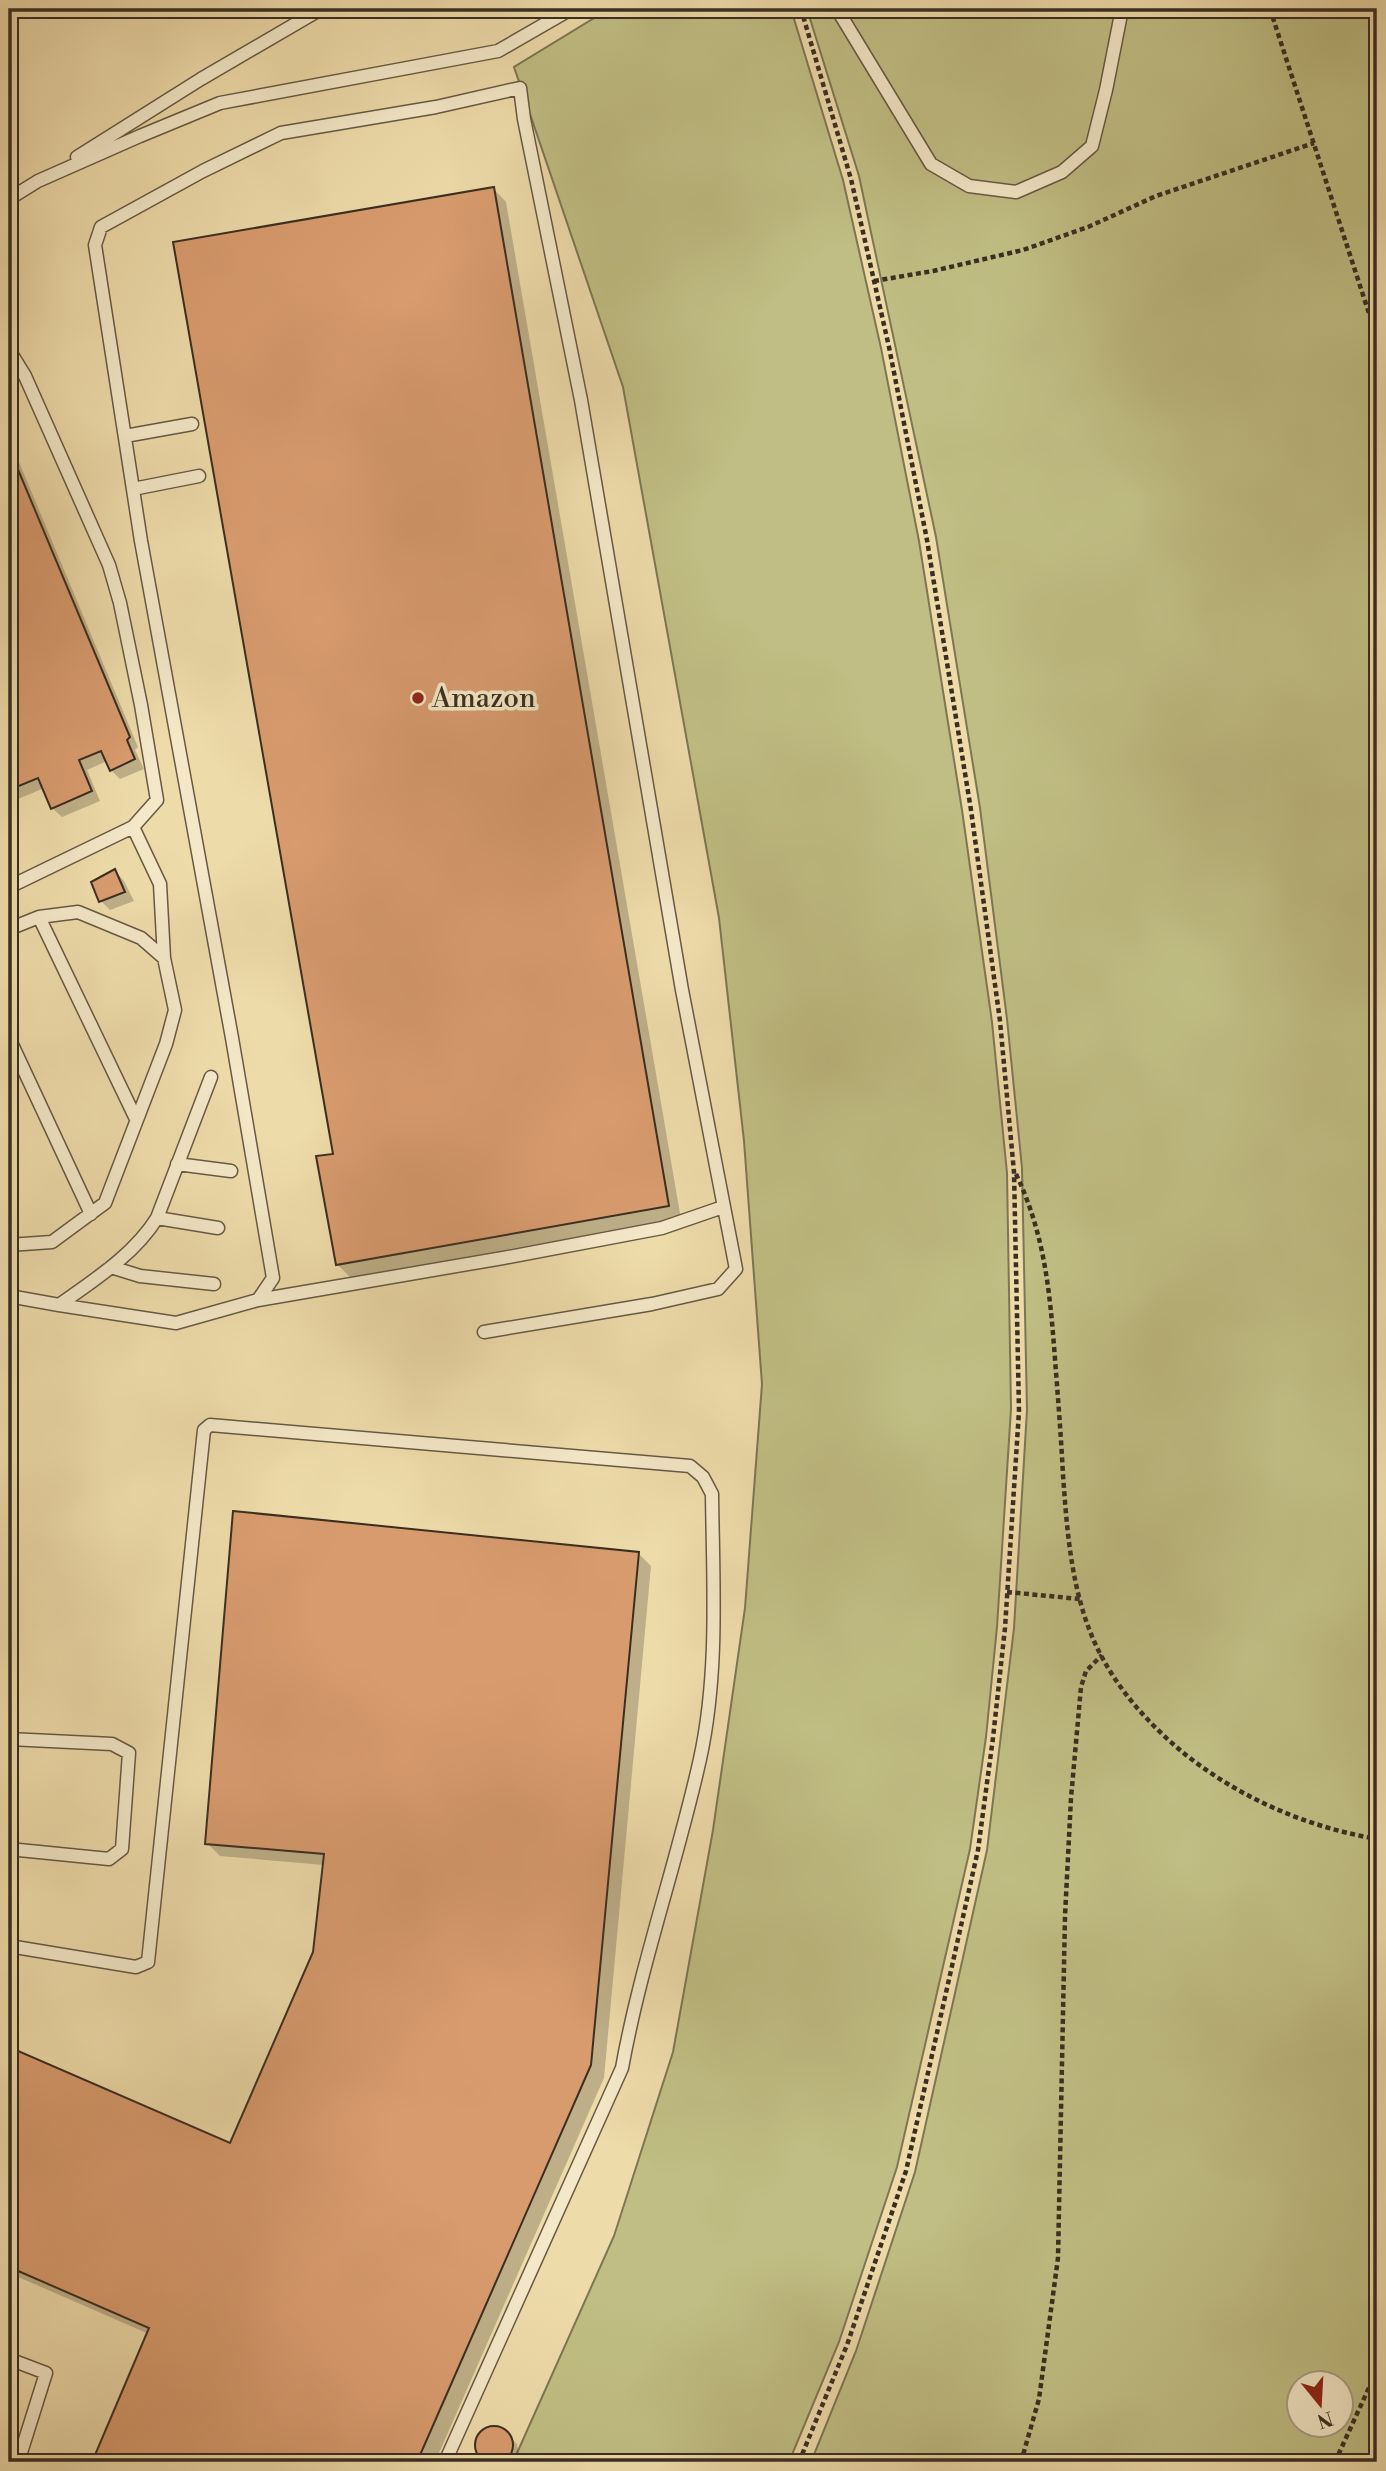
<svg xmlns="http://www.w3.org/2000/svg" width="1386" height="2471" viewBox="0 0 1386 2471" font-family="'Libre Bodoni',serif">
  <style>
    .green { fill: #c0be84; stroke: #7d7652; stroke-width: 2; fill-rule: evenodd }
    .shadow { fill: #0003 }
    .building { fill: #d89b6e; stroke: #3a2e21; stroke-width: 2 }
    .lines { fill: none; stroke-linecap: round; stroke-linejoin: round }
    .lane-casing { stroke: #675943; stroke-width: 15 }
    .path { stroke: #3a2e21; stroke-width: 4.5; stroke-dasharray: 5 3.5; stroke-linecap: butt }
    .lane { stroke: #f4e8c8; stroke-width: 12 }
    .poi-dot { fill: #8f2418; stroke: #f4e8c8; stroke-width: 2.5 }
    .labels { text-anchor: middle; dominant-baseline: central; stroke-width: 7; stroke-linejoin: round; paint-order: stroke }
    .poi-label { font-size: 28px; fill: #3a2e21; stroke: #f4e8c8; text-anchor: start }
  </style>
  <rect width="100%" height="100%" fill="#eedbaa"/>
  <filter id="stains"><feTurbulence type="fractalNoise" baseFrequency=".00286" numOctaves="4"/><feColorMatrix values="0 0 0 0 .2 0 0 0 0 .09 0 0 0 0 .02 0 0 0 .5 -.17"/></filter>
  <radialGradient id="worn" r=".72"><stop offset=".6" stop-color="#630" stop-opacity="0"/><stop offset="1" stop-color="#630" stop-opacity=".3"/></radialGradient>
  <path class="green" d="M609,9H791L843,180L881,348L919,541L962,810L992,1022L1007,1173L1011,1409L997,1627L986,1737L970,1849L897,2167L839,2342L789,2462H513L614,2236L673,2052L713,1830L745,1608L762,1384L744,1141L719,918L623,387L514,67Z
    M807,9H1377V2462H811L856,2351L915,2172L987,1850L1014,1628L1027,1410L1022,1168L1007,1019L980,808L936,537L859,176ZM1298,2384H1340V2426H1298Z"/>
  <path class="shadow" d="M494,189L506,202L681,1219L350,1277L338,1265Z
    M9,438L138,747L135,750L144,769L120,779L111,770L107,761L87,770L100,801L62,817L52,808L44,788L9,803Z
    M115,871L124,881L134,901L110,910L101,901Z
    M638,1553L651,1566L604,2078L435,2462H94L149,2334L9,2273V2049L231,2146L315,1953L324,1865L220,1856L207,1843Z
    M488,2429H501L517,2444L519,2456L515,2462H487L480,2457L477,2452V2441Z"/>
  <path class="building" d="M494,187L669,1206L336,1265L316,1156L333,1154L173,242Z
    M9,448L130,737L127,740L135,759L110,771L101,751L79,760L92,791L51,809L38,778L9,790Z
    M115,869L125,892L99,902L91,882Z
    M233,1511L639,1552L591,2065L417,2462H92L149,2328L9,2267V2047L230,2143L313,1952L324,1854L205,1844Z
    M475 2445a19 19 0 1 1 38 0a19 19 0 1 1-38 0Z"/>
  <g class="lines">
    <defs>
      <path id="lane" d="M837,9L931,164L969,186L1016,192L1062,172L1092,146L1106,90L1122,9
        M77,157L201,79L321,9
        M9,199L38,181L140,136L220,103L498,51L571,9
        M9,350L25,376L109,565L120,603L141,705L157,800L133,827L9,887
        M125,436L192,424
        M133,489L199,476
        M133,827L160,884L164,958
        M39,917L136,1119
        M9,929L39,917L78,912L141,938L164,958L175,1010L166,1044L105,1203L52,1242L9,1245
        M9,1038L91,1214
        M177,1164L231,1171
        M157,1218L218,1228
        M111,1267L140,1276L214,1284
        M9,1296L59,1305C94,1280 134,1255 157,1218L211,1077
        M258,1300L503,1258L662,1228L723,1207
        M59,1305L176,1323L258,1300L273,1278L232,1038L141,541L95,245L101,227L203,171L281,133L436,107L520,88L524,119L581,400L682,990L736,1269L718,1289L652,1304L484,1332
        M9,1739L112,1744L129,1753L122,1849L109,1859L9,1849
        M9,1946L136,1967L148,1962L204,1430L210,1425L690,1466L703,1477L712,1494C713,1582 719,1672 700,1759C677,1863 641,1963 622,2068L445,2462
        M9,2359L46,2373L19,2459L9,2456"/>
    </defs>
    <use href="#lane" class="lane-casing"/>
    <path class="path" d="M1270,9L1377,338
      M874,281L933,271L1023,250L1088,227L1156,196L1314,143
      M1016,1174C1045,1235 1050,1293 1055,1359C1058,1398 1061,1436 1063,1475C1067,1530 1071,1589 1094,1641C1114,1686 1148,1724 1186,1755C1242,1799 1307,1827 1377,1839
      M9,1317L13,1323L9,1364
      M1007,1592L1080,1599
      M799,2462L847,2345L906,2171L978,1850L993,1738L1005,1628L1019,1411L1014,1172L1000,1021L971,810L927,540L889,347L851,179L801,9
      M1021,2462L1039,2399L1058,2258L1065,1916L1071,1798L1081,1687L1086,1671L1102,1655
      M1335,2462L1377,2370"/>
    <use href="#lane" class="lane"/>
  </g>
  <circle class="poi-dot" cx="418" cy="698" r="7"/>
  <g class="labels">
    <g class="poi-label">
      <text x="432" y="698">Amazon</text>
    </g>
  </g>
  <rect width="1386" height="2471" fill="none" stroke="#eedbaa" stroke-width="35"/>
  <rect x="10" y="10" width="1365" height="2450" fill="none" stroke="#3a2e21" stroke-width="3.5"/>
  <rect x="18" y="18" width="1351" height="2436" fill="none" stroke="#3a2e21" stroke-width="2"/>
  <g transform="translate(1320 2404) rotate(162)"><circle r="33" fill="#f4e8c8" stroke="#aa9e85" stroke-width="2"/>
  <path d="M0-5L12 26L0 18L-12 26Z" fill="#8f2418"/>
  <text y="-10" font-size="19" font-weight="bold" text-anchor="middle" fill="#3a2e21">N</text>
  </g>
  <rect width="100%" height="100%" filter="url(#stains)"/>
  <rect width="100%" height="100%" fill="url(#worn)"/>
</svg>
